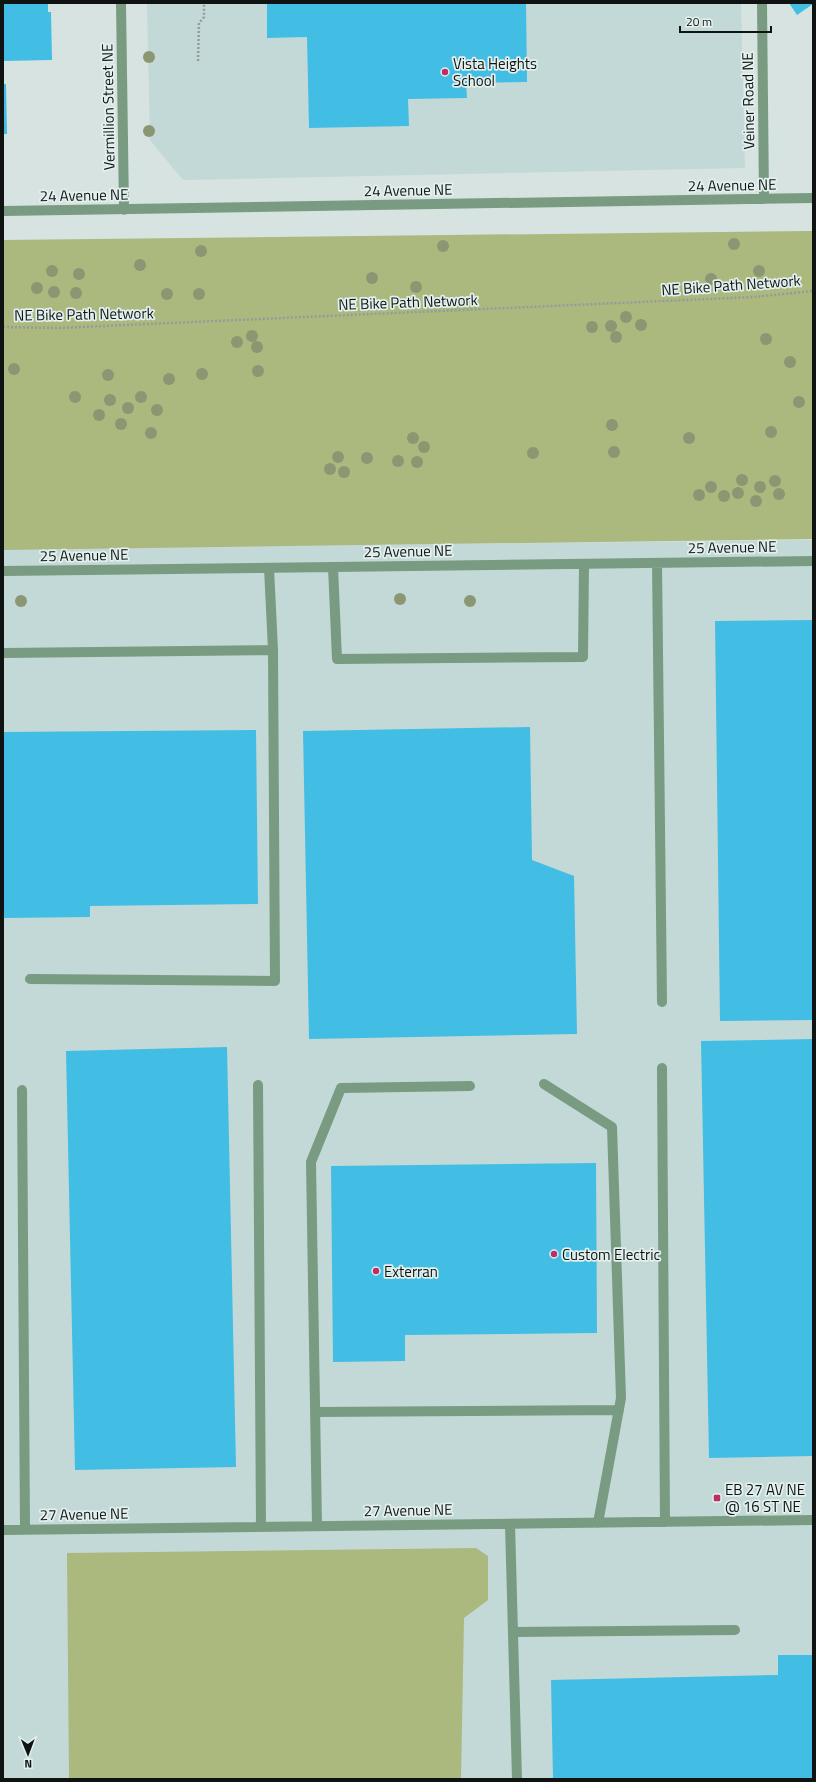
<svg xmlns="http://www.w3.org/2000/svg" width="816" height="1782" viewBox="0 0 816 1782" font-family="'Titillium Web',sans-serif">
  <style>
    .built { fill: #c3d9d7 }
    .green { fill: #abb87e }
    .building { fill: #42bde4 }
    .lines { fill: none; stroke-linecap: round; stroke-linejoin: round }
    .path { stroke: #929c9a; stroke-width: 2.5; stroke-dasharray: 2 2; stroke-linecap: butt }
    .minor { stroke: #789b82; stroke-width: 10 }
    .tree { fill: #8b9772 }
    .poi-dot { fill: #bb2f64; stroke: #e3f0ee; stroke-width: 1.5 }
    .labels { text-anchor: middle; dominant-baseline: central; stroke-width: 3.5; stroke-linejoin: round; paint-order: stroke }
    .poi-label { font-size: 15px; fill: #0f1413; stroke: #e3f0ee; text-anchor: start }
    .street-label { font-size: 15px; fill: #0f1413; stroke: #e3f0ee }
  </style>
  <rect width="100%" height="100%" fill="#d6e3e1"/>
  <path class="built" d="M147,3H741L745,168L183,180L150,140Z
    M813,540V1779H3V549Z"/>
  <path class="green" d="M813,231V539L3,550V240Z
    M476,1548L488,1556V1600L464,1618L461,1779H69L67,1553Z"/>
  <path class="building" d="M3,3H48V12H51L52,60L3,61Z
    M267,3H526L527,82L466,83L467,98L408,99L409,126L309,128L307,37L267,38Z
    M789,3H813V4L797,15Z
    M3,84H6L7,134H3Z
    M813,620V1020L720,1021L715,621Z
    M530,727L532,860L574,876L577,1034L309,1039L303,731Z
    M256,730L258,904L90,906V917L3,918V732Z
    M813,1039V1456L709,1458L701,1041Z
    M227,1047L236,1467L75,1470L66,1051Z
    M596,1163L597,1333L405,1335V1361L333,1362L331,1166Z
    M778,1655H813V1779H553L551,1680L778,1675Z"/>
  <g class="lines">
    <path class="path" d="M198,61L199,23L204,17V3
      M3,327L58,328L753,297L813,291"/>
    <path class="minor" d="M121,3L124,210
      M762,3L764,199
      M3,211L813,198
      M657,563L662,1002
      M333,567L337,659L583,657L584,564
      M3,571L813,561
      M3,653L273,650L269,568
      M30,979L275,981L273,650
      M662,1068L665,1522
      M544,1084L612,1127L621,1398L598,1523
      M258,1085L261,1527
      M22,1090L25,1529
      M315,1412L619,1410
      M510,1524L517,1779
      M317,1526L311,1162L341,1088L470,1086
      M3,1530L813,1520
      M513,1632L735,1630"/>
  </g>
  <g class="tree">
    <circle cx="149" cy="57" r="6"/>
    <circle cx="149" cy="131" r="6"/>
    <circle cx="734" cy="244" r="6"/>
    <circle cx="443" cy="246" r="6"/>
    <circle cx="201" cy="251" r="6"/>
    <circle cx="140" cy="265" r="6"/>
    <circle cx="52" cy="271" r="6"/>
    <circle cx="759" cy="271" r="6"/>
    <circle cx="79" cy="274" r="6"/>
    <circle cx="372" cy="278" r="6"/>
    <circle cx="711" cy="279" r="6"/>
    <circle cx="416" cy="287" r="6"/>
    <circle cx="37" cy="288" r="6"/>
    <circle cx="54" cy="292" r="6"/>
    <circle cx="76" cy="293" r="6"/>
    <circle cx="167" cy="294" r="6"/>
    <circle cx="199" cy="294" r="6"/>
    <circle cx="626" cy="317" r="6"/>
    <circle cx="641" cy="325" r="6"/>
    <circle cx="611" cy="326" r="6"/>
    <circle cx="592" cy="327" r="6"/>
    <circle cx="252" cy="336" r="6"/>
    <circle cx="616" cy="337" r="6"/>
    <circle cx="766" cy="339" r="6"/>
    <circle cx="237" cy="342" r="6"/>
    <circle cx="257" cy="347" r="6"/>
    <circle cx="790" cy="362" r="6"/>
    <circle cx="14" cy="369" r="6"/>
    <circle cx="258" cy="371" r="6"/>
    <circle cx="202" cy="374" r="6"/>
    <circle cx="108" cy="375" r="6"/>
    <circle cx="169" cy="379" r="6"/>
    <circle cx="75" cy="397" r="6"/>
    <circle cx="141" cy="397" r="6"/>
    <circle cx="110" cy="400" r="6"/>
    <circle cx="799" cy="402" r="6"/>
    <circle cx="128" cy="408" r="6"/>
    <circle cx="157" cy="410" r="6"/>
    <circle cx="99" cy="415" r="6"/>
    <circle cx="121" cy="424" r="6"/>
    <circle cx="612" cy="425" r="6"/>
    <circle cx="771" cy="432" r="6"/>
    <circle cx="151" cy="433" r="6"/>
    <circle cx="413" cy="438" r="6"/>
    <circle cx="689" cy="438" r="6"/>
    <circle cx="424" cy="447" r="6"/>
    <circle cx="614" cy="452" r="6"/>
    <circle cx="533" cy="453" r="6"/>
    <circle cx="338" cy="457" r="6"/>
    <circle cx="367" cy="458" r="6"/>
    <circle cx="398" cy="461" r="6"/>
    <circle cx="417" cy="462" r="6"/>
    <circle cx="330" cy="469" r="6"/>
    <circle cx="344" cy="472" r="6"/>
    <circle cx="742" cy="480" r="6"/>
    <circle cx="775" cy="481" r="6"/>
    <circle cx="711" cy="487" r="6"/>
    <circle cx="760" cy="487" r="6"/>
    <circle cx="738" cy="493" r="6"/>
    <circle cx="779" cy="494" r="6"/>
    <circle cx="699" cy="495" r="6"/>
    <circle cx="724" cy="496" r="6"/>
    <circle cx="756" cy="501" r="6"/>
    <circle cx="400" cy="599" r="6"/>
    <circle cx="21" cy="601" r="6"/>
    <circle cx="470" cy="601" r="6"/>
  </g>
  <g class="poi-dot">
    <circle cx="445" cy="72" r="4"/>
    <circle cx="554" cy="1254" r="4"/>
    <circle cx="376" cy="1271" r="4"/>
    <rect x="713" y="1494" width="8" height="8" rx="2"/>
  </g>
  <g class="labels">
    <g class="poi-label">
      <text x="453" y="63">Vista Heights<tspan x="453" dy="17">School</tspan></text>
      <text x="562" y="1254">Custom Electric</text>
      <text x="384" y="1271">Exterran</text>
      <text x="725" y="1489">EB 27 AV NE<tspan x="725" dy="17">@ 16 ST NE</tspan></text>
    </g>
    <g class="street-label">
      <text transform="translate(748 101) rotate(-91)">Veiner Road NE</text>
      <text transform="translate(108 107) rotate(-91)">Vermillion Street NE</text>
      <text transform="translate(732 185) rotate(-1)">24 Avenue NE</text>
      <text transform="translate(408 190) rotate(-1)">24 Avenue NE</text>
      <text transform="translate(84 195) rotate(-1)">24 Avenue NE</text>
      <text transform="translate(731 285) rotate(-4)">NE Bike Path Network</text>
      <text transform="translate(408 302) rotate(-2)">NE Bike Path Network</text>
      <text transform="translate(84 314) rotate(-1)">NE Bike Path Network</text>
      <text transform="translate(732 547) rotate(-1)">25 Avenue NE</text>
      <text transform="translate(408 551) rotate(-1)">25 Avenue NE</text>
      <text transform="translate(84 555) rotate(-1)">25 Avenue NE</text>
      <text transform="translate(408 1510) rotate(-1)">27 Avenue NE</text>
      <text transform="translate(84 1514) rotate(-1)">27 Avenue NE</text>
    </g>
  </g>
  <rect width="816" height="1782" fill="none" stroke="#0f1413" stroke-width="8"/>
  <g transform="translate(28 1754) rotate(179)" stroke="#e3f0ee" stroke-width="3" paint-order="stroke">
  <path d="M0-3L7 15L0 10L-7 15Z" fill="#0f1413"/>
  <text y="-6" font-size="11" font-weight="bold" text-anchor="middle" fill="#0f1413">N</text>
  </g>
  <path d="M680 26v6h91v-6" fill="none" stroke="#0f1413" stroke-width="2"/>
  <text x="686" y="26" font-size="12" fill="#0f1413" stroke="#e3f0ee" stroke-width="3" paint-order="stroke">20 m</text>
</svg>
